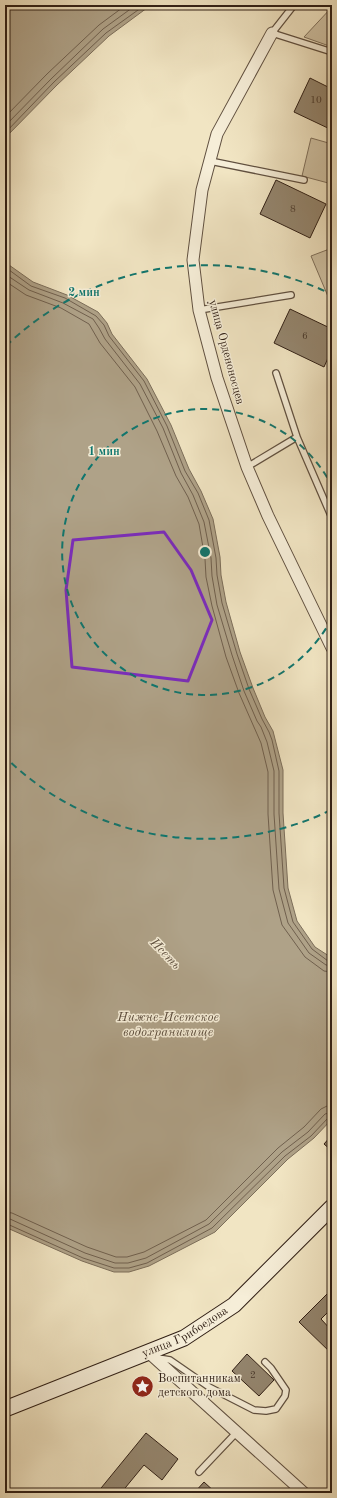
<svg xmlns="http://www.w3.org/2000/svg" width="337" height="1498" viewBox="0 0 337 1498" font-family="'Old Standard TT',serif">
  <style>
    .green { fill: #d0c3a5; stroke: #80715d }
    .water { fill: #afa288; stroke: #7c6e5a }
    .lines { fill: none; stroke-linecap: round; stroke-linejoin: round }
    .shore { stroke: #70604e; stroke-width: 1 }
    .building { fill: #94866f; stroke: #301f15 }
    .lane-casing { stroke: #605040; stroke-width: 8 }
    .street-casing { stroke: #605040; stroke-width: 13 }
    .secondary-casing { stroke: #301f15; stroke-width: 17 }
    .lane { stroke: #f6eed8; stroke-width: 5.5 }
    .street { stroke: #f6eed8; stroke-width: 11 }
    .secondary { stroke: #f6eed8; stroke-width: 15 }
    .marked { fill: none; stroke: #7b2cbf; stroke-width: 3; stroke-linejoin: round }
    .ring { fill: none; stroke: #0f766e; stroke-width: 2; stroke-dasharray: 7 5 }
    .labels { text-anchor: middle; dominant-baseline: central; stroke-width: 3; stroke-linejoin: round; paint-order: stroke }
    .number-label { font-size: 10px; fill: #49392c }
    .street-label { font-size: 12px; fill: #301f15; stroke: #f6eed8 }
    .poi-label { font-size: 12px; fill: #301f15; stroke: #f6eed8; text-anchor: start }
    .water-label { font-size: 13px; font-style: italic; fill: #5c4d3d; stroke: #f6eed8 }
    .centre { fill: #0f766e; stroke: #f6eed8; stroke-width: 2 }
    .ring-label { font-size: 12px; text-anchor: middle; font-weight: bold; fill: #0f766e; stroke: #f6eed8; stroke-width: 3; stroke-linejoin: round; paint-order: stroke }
  </style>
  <rect width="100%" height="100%" fill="#f1e5c3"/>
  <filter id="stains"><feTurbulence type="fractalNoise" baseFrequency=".005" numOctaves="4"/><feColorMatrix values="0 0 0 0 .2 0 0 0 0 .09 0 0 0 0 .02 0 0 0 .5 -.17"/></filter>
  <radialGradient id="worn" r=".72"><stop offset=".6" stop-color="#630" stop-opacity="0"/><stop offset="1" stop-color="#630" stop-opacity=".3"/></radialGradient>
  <path class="green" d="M332,7V47L304,37Z
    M311,138L332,144V184L302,176Z
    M332,248V306L311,256Z"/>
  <path class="water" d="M5,5H151L109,36L57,85L5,138Z
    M5,259L9,265L33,282L67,295L98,312L107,323L112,334L147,379L171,425L189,469L201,491L213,519L220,557L221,575L226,602L240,652L253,688L265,717L273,731L275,739L283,770V813L288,888L297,921L315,947L332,958V1119L314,1138L288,1159L215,1232L149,1266L129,1272H114L82,1261L5,1227Z"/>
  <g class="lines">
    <path class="shore" d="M5,117L47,74L99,25L126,5
      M5,126L51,79L103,29L136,5
      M5,133L54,82L106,33L145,5
      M5,267L31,286L65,298L96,316L104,325L109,336L144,381L167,426L185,471L198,493L209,520L216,558L217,575L222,603L237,654L249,689L262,719L269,732L272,740L279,771V813L284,888L293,922L312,949L328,961H332
      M5,274L29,290L63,303L93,319L99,328L105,339L140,384L163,428L181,473L193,495L204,522L211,558L212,576L217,605L232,655L244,691L257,721L261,727L267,742L274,771V814L279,889L288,923L309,953L326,965L332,966
      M5,281L26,295L61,308L89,324L100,343L135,387L157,431L176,476L188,497L199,524L205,559L206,577L212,606L226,657L239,693L261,743L268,772V814L273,890L282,925L305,957L324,971L332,972
      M5,1212L12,1213L87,1247L116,1257H127L144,1252L206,1220L278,1148L304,1127L321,1109L327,1106H332
      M5,1218L10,1219L85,1253L115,1263H128L146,1258L209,1224L282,1152L308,1132L325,1114L332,1112
      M5,1223L83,1258L114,1268H129L147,1263L212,1228L285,1156L311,1136L328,1118L332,1117"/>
  </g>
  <path class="building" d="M310,78L332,89V130L294,112Z
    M276,180L326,204L310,238L260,214Z
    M290,309L332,329V349L324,367L274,343Z
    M332,1135V1151L324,1144Z
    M332,1289V1308L321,1319L332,1331V1354L299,1322Z
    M247,1354L274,1380L259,1396L232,1371Z
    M146,1433L178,1459L162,1480L144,1465L121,1493H97Z
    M204,1482L216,1493H194Z"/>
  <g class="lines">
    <defs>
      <path id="lane" d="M294,5L272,33L332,52
        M210,161L304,180
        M199,310L291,295
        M297,437L332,518
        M247,467L297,437L276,373
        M331,1318L332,1319
        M158,1358L170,1360L209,1387L254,1410L266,1411L276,1409L285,1396L286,1390L271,1368L265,1362
        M199,1472L236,1433"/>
      <path id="street" d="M272,33L217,134L202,190L193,260L199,310L217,378L247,467L268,516L332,648
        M148,1352L304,1493"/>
      <g id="secondary">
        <path id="s1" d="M5,1409L184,1338L234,1305L332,1207"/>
      </g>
    </defs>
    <use href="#lane" class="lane-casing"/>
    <use href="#street" class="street-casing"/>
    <use href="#secondary" class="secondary-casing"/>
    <use href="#lane" class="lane"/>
    <use href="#street" class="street"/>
    <use href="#secondary" class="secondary"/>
  </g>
  <path class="marked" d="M164,532L191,570L212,620L188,681L72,667L66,590L73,540Z"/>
  <g class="ring">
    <path d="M332 618A143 143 0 1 1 332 486"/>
    <path d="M331 810A287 287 0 0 1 6 758M6 346A287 287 0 0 1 331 294"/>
  </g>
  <defs>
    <symbol id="sight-disc" viewBox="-11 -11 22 22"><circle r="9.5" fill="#8f2418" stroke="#f6eed8"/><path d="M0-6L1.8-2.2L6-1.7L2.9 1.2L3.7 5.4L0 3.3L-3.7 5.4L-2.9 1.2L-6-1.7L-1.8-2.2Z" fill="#fff"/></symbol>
  </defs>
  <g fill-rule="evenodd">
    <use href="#sight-disc" x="130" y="1374" width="25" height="25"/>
  </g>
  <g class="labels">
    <g class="number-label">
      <text x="316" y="100">10</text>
      <text x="293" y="209">8</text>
      <text x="305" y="336">6</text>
      <text x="253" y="1375">2</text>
    </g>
    <g class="street-label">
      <text transform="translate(226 352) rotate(75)">улица Орденоносцев</text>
      <text stroke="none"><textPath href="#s1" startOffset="196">улица Грибоедова</textPath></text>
    </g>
    <g class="poi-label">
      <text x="158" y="1379">Воспитанникам<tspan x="158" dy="14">детского дома</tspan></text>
    </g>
    <g class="water-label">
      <text transform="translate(165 954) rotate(46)">Исеть</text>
      <text x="168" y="1017">Нижне-Исетское<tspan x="168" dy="15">водохранилище</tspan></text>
    </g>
  </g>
  <circle cx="205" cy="552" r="6" class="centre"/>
  <g class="ring-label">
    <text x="84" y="296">2 мин</text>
    <text x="104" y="455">1 мин</text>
  </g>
  <rect width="337" height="1498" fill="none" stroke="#f1e5c3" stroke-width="20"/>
  <rect x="6" y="6" width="325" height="1486" fill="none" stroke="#301f15" stroke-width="2"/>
  <rect x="10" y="10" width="317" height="1478" fill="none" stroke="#301f15"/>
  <rect width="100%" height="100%" filter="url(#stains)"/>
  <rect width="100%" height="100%" fill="url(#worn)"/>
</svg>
